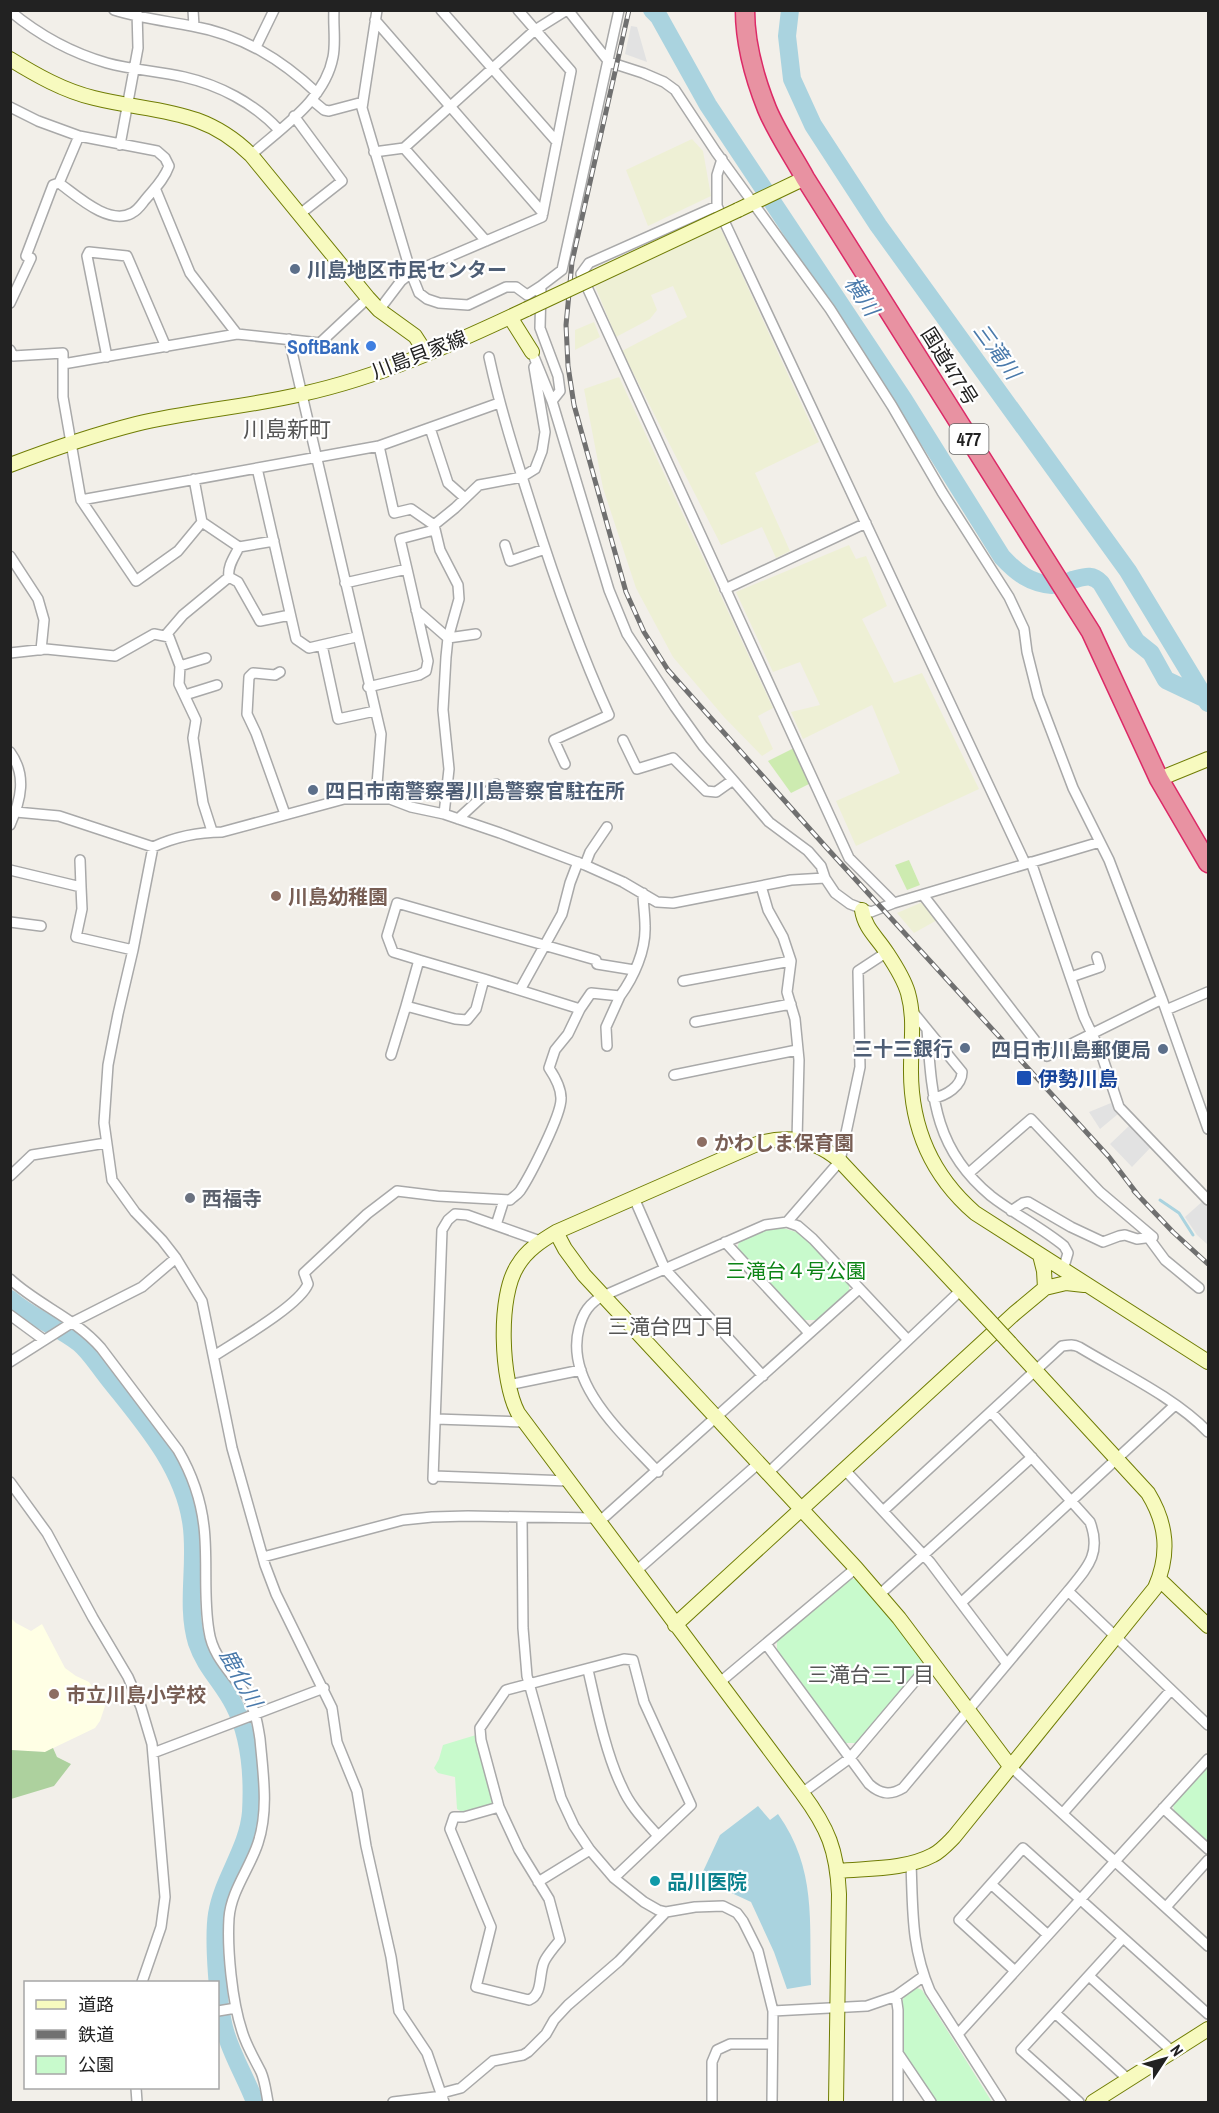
<svg xmlns="http://www.w3.org/2000/svg" width="1219" height="2113" viewBox="0 0 1219 2113" font-family="'Archivo Narrow','Noto Sans JP',sans-serif">
  <style>
    .education { fill: #ffffe5 }
    .farmland { fill: #eef0d5 }
    .grass { fill: #cdebb0 }
    .forest { fill: #add19e }
    .park { fill: #c8facc }
    .parking { fill: #e2e2e2 }
    .water { fill: #aad3df }
    .lines { fill: none; stroke-linecap: round; stroke-linejoin: round }
    .stream { stroke: #aad3df; stroke-width: 3 }
    .river { stroke: #aad3df; stroke-width: 18 }
    .street-casing { stroke: #a9a9a9; stroke-width: 12 }
    .secondary-casing { stroke: #707d05; stroke-width: 16 }
    .highway-casing { stroke: #dc2a67; stroke-width: 21 }
    .street { stroke: #fff; stroke-width: 9 }
    .secondary { stroke: #f7fabf; stroke-width: 14 }
    .highway { stroke: #e892a2; stroke-width: 18 }
    .rail-casing { stroke: #707070; stroke-width: 5 }
    .rail { stroke: #fff; stroke-width: 3; stroke-dasharray: 9; stroke-linecap: butt }
    .secondary-bridge-casing { stroke: #707d05; stroke-width: 16; stroke-linecap: butt }
    .secondary-bridge { stroke: #f7fabf; stroke-width: 14 }
    .service-dot { fill: #5c6f8a; stroke: #fff; stroke-width: 2 }
    .shop-dot { fill: #3f7fe0; stroke: #fff; stroke-width: 2 }
    .education-dot { fill: #8d6e63; stroke: #fff; stroke-width: 2 }
    .transit-dot { fill: #1a4fb4; stroke: #fff; stroke-width: 2 }
    .worship-dot { fill: #6b7280; stroke: #fff; stroke-width: 2 }
    .culture-dot { fill: #0f9aa8; stroke: #fff; stroke-width: 2 }
    .labels { text-anchor: middle; dominant-baseline: central; stroke-width: 4.5; stroke-linejoin: round; paint-order: stroke }
    .shield { fill: #fff; stroke: #646464; stroke-width: 1.5 }
    .shield-label { font-size: 18px; font-weight: bold; fill: #222 }
    .service-label { font-size: 20px; font-weight: bold; fill: #4e5e75; stroke: #fff; text-anchor: start }
    .shop-label { font-size: 20px; font-weight: bold; fill: #366cbe; stroke: #fff; text-anchor: end }
    .street-label { font-size: 20px; fill: #222; stroke: #fff }
    .education-label { font-size: 20px; font-weight: bold; fill: #785e54; stroke: #fff; text-anchor: start }
    .transit-label { font-size: 20px; font-weight: bold; fill: #164399; stroke: #fff; text-anchor: start }
    .worship-label { font-size: 20px; font-weight: bold; fill: #5b616d; stroke: #fff; text-anchor: start }
    .park-label { font-size: 20px; fill: #0c8416; stroke: #fff }
    .culture-label { font-size: 20px; font-weight: bold; fill: #0d838f; stroke: #fff; text-anchor: start }
    .water-label { font-size: 21px; font-style: italic; fill: #4a7aab; stroke: #fff }
    .neighbourhood-label { font-size: 21px; fill: #555; stroke: #fff }
    .quarter-label { font-size: 22px; fill: #555; stroke: #fff }
  </style>
  <rect width="100%" height="100%" fill="#f2efe9"/>
  <path class="education" d="M10,1617L16,1623L31,1631L42,1624L65,1668L76,1676L89,1682L105,1706L100,1721L95,1728L45,1752L11,1750Z"/>
  <path class="farmland" d="M692,139L703,151L711,196L648,226L626,170Z
    M720,227L819,442L755,473L790,551L776,558L762,527L721,545L622,351L687,317L673,286L651,295L657,310L650,319L616,337L595,286Z
    M594,322L600,337L575,350V330Z
    M619,377L773,708L758,716L773,749L762,756L724,717L673,657L636,588L603,488L584,389Z
    M849,545L856,559L866,556L887,606L862,619L894,683L922,673L979,789L856,846L836,801L900,773L872,705L803,739L791,712L820,705L800,662L773,672L736,592Z
    M925,901L939,919L914,933L897,913Z"/>
  <path class="grass" d="M796,747L813,782L791,793L768,761Z
    M909,860L920,885L907,890L895,865Z"/>
  <path class="forest" d="M53,1748L57,1757L71,1764L54,1786L11,1799V1750L45,1752Z"/>
  <path class="park" d="M780,1227L799,1233L806,1238L849,1285V1292L817,1320H803L737,1249L739,1242L763,1230Z
    M850,1579H858L890,1615L922,1657L923,1666L857,1743H844L777,1653V1639Z
    M476,1735L493,1800L491,1805L464,1813L457,1809L455,1777L438,1773L434,1768L439,1759L443,1745Z
    M1208,1766V1843L1174,1812L1173,1804Z
    M915,1987L922,1990L992,2102H936L904,2053C903,2046 901,2009 902,2002C904,1995 909,1991 915,1987Z"/>
  <path class="parking" d="M631,26L637,27L647,62L625,54Z
    M1111,1103L1118,1114L1100,1129L1089,1112Z
    M1130,1125L1151,1147L1132,1167L1110,1144Z
    M1204,1200L1208,1205V1245L1197,1235L1185,1217Z"/>
  <path class="water" d="M758,1806L770,1820L778,1814C817,1869 809,1921 811,1985L787,1989L774,1952L751,1902L723,1889V1887L717,1883L715,1885L700,1878L720,1835Z"/>
  <g class="lines">
    <path class="stream" d="M1160,1200L1179,1213L1193,1235"/>
    <path class="river" d="M652,10L659,17L708,105L904,400L1002,557C1017,573 1030,583 1052,585
      M790,10L787,36L792,79L813,125L878,225L1128,571L1208,703
      M1072,580C1084,577 1092,573 1101,583L1136,641L1151,653L1166,680L1206,699
      M10,1299C31,1318 58,1326 79,1343C90,1352 99,1367 108,1378C142,1421 182,1465 191,1521C198,1561 185,1604 197,1643C205,1667 223,1683 234,1705C250,1736 253,1777 251,1812C248,1849 223,1878 217,1914C213,1939 218,2007 225,2031C232,2056 246,2078 255,2102"/>
    <defs>
      <path id="street" d="M114,10C140,18 166,21 192,26C242,35 281,59 317,93
        M193,10L194,26
        M377,10L362,108L411,273L419,293L427,299L439,303L468,305L506,287H516L527,295L541,286
        M441,10L557,142
        M568,10L609,62L643,73L664,82L675,90L716,152L830,309L892,406L942,492L1009,597L1024,629L1027,652L1038,696L1073,788L1109,860L1162,999L1208,1129
        M10,11C39,35 72,53 107,63C132,70 159,71 184,77C219,85 254,103 279,130
        M375,20L543,213
        M256,47L274,10
        M312,100L324,110L329,111L363,102
        M10,107L38,121L79,136
        M294,116L342,181L300,214
        M120,145L138,48L137,11
        M404,148L486,241
        M374,152L404,148L535,30L567,10
        M251,155C282,127 325,100 333,57C336,42 333,26 334,10
        M155,188L190,273L237,334
        M717,206V175L722,159
        M10,303L31,258L26,256L53,185L59,183L79,136L157,151L165,158L169,166C164,180 154,189 145,200C141,205 138,210 132,213C109,226 77,196 59,183
        M379,310L401,281L411,273L542,217L571,71L518,10
        M289,339L381,734L376,797
        M10,350L13,356L63,353V397L81,500L136,581L178,551L202,522L194,479
        M532,352L552,401L609,590L627,634L675,707L703,746L733,780L769,822L808,851L821,866L825,878L835,893L850,904L871,912L894,903L1100,842
        M107,357L87,256L89,252L127,256L166,347
        M489,357C500,408 516,458 532,508C554,578 578,647 609,715L554,740L565,764
        M63,364L237,334L320,343L368,298
        M552,401L560,391L558,376L540,328L541,286L562,270L619,10
        M430,428L448,483L465,498
        M379,446L394,513L411,509L434,525
        M257,468L296,639L309,648L356,637
        M81,500L379,446L499,403
        M202,522L239,547L274,541
        M505,545L510,561L545,549
        M239,547C235,556 227,566 229,577L238,582L260,621L290,615
        M10,556L38,599L44,620L41,650
        M407,569L400,539L434,530
        M345,583L407,569L428,661L426,671L419,675L368,687
        M725,589L866,523
        M416,610L448,638L476,634
        M165,636L183,615L229,577
        M322,645L338,719L375,711
        M10,653L46,649L115,656L154,634L169,637L180,666L179,684L196,720L193,738L203,803L212,831
        M180,666L206,658
        M280,672L275,675L253,673L249,677L247,714L256,733L285,814
        M185,695L217,685
        M623,740L637,769L673,758L706,791L716,792L733,780
        M10,752C27,775 21,800 10,825
        M16,812L59,816L153,847C175,837 198,832 222,832L344,799H390L411,807L444,814L500,833L585,865L623,882L657,902L673,903L791,880L825,878
        M444,814L449,769L443,710L446,657L448,638L459,599L458,585L440,550L434,525L455,508L479,485L522,477L535,469L542,451L545,432L534,367
        M458,819L496,784
        M153,847L133,950L118,1014L108,1065L104,1123L112,1180L135,1212L162,1240L176,1258L202,1301L232,1448L265,1565L276,1594L332,1708L337,1742L357,1791L366,1846L391,1957L399,2011L427,2053L444,2102
        M80,860L81,887
        M1031,862L1084,1017L1101,1053L1119,1107L1208,1200
        M585,865L590,852L607,827
        M10,870L81,887L82,909L76,937L133,950
        M761,886L768,910L783,937L791,961L787,992L795,1019L799,1060L797,1140
        M923,895L1047,1056L1162,999
        M894,903L849,858L581,274L589,263L717,206L1025,863
        M10,922L41,926
        M419,960L484,979
        M1071,977L1100,967L1097,957
        M683,981L791,961
        M520,990L562,914L570,883L578,862
        M580,1009L484,979L476,1009L467,1020L455,1019L406,1006L419,960L393,952L387,936L397,903L596,960L597,964L634,970
        M1166,1010L1208,992
        M913,1012L962,1072C962,1086 946,1096 933,1098
        M695,1022L791,1004
        M927,1029C932,1097 934,1149 991,1196C1014,1214 1041,1227 1064,1246L1068,1253L1063,1270
        M607,1046L606,1027L620,996
        M391,1055L406,1006
        M674,1075L797,1050
        M969,1173L1031,1119L1100,1192L1153,1237L1137,1239L1125,1235L1119,1236L1103,1242L1071,1227L1028,1202L1023,1203L1011,1211
        M10,1176L32,1155L106,1143
        M634,1198L665,1269L763,1376
        M787,1222L798,1226L813,1239L908,1340
        M496,1225L504,1200
        M1148,1237L1165,1260L1199,1288
        M725,1242L809,1333
        M10,1279C38,1305 75,1318 101,1348L178,1450C192,1474 201,1500 204,1527C208,1561 203,1596 209,1631C213,1660 236,1676 249,1700C256,1713 258,1726 260,1739C263,1773 269,1810 258,1843C250,1868 231,1891 229,1918C227,1949 232,2001 242,2031C246,2045 254,2058 261,2072C265,2081 266,2092 268,2102
        M10,1315L44,1340
        M214,1356C235,1342 299,1306 308,1284L304,1273L367,1214L397,1191L438,1196L510,1200C513,1197 517,1195 520,1191C530,1176 562,1114 561,1098C561,1087 555,1077 549,1068L555,1050L568,1034L580,1009L591,993L620,996C634,977 646,950 645,926C645,915 643,903 643,893
        M10,1362L73,1322L142,1287L176,1258
        M508,1385L581,1370
        M436,1419L524,1422
        M845,1470L930,1562L1007,1664
        M658,1472C624,1435 564,1384 579,1328C583,1313 589,1303 603,1296L765,1225L787,1222L840,1161L860,1067L858,971L887,952
        M768,1473L961,1290
        M434,1476L568,1481
        M433,1479L442,1230L448,1220L455,1214L467,1215L540,1241
        M10,1482L47,1533L93,1618L128,1677L141,1707L152,1744L165,1897L161,1927L142,1982
        M883,1511L1062,1346C1069,1345 1073,1344 1079,1347C1122,1373 1174,1397 1208,1432
        M522,1517L523,1628L527,1676L561,1798L574,1826L590,1850L614,1878L644,1902L658,1910L666,1912L695,1907L723,1906L737,1913L743,1921L758,1951L773,2011L772,2102
        M599,1522L859,1289
        M263,1557L403,1520L432,1517L468,1516L596,1518
        M635,1572L759,1463
        M1068,1591L1208,1725
        M879,1595L1032,1457
        M962,1602L1175,1405
        M766,1644L869,1784C880,1794 890,1796 903,1788L1068,1591C1087,1568 1102,1554 1090,1522L991,1412
        M588,1670C596,1705 606,1755 622,1787C630,1806 645,1821 658,1836
        M719,1683L856,1568
        M153,1753L324,1688
        M1010,1766L1208,1946
        M802,1793L850,1758L932,1661
        M499,1807L464,1817H454L450,1829L491,1927L476,1987L529,2000C544,1994 538,1972 545,1960C549,1953 555,1946 560,1940L549,1899L519,1850L499,1807L481,1740L480,1728L506,1690L624,1659L633,1660L644,1702L691,1805L614,1878
        M1163,1808L1208,1849
        M1063,1813L1171,1690
        M911,1864C913,1911 911,1946 930,1991L1001,2102
        M538,1882L590,1850
        M991,1884L1048,1935
        M1166,1907L1208,1860
        M1015,1971L959,1920L1023,1848L1208,2014
        M1089,1976L1173,2052
        M896,1996L898,2010V2102
        M218,2011L236,2008
        M773,2011L867,2006L896,1996L924,1976
        M1055,2013L1129,2080
        M958,2034L1208,1759
        M898,2053L931,2102
        M136,2088L137,2102
        M442,2093L461,2088L493,2061L523,2055L528,2052L546,2034L554,2020L568,2005L619,1961L666,1912
        M393,2102L443,2096
        M712,2102V2062L717,2050L730,2044H772
        M1079,2102L1021,2050L1123,1938"/>
      <path id="secondary" d="M10,59C36,75 64,91 94,98C154,113 203,107 251,155L368,298L379,310L415,336L426,353
        M738,210L805,178
        M510,317L532,352
        M10,465C52,449 93,435 136,424C190,411 247,407 302,394C380,377 455,343 527,309
        M1159,779L1208,759
        M862,910C865,929 877,937 887,953C895,965 904,979 908,993C915,1018 911,1042 911,1067C910,1126 930,1174 975,1213L1208,1362
        M556,1232L565,1249L584,1275L856,1568L899,1618L1010,1766
        M1045,1288L1066,1283L1084,1285
        M1159,1579L1208,1626
        M675,1625L1015,1313L1045,1288L1044,1271L1040,1255
        M838,1871C868,1868 905,1870 933,1855C941,1851 948,1843 954,1837L1155,1588C1170,1554 1167,1524 1148,1493L1010,1343
        M836,2102L839,1894C837,1850 828,1828 802,1793L518,1413C501,1381 497,1296 518,1265C527,1250 541,1241 556,1232L757,1144C788,1134 816,1140 840,1161L985,1316
        M1093,2102L1208,2029"/>
      <path id="highway" d="M745,10C745,43 755,79 767,109C777,133 793,156 805,178L1091,632L1159,779L1208,863"/>
    </defs>
    <use href="#street" class="street-casing"/>
    <use href="#secondary" class="secondary-casing"/>
    <use href="#highway" class="highway-casing"/>
    <use href="#street" class="street"/>
    <use href="#secondary" class="secondary"/>
    <use href="#highway" class="highway"/>
    <defs>
      <path id="rail" d="M629,10L572,262L566,325L568,366L574,405L626,592L644,632L668,670L825,846L1109,1157L1138,1195
        M1134,1191L1173,1232L1208,1264"/>
    </defs>
    <use href="#rail" class="rail-casing"/>
    <use href="#rail" class="rail"/>
    <defs>
      <path id="secondary-bridge" d="M527,309L738,210
        M985,1316L1010,1343"/>
    </defs>
    <use href="#secondary-bridge" class="secondary-bridge-casing"/>
    <use href="#secondary-bridge" class="secondary-bridge"/>
  </g>
  <g class="service-dot">
    <circle cx="295" cy="269" r="6"/>
    <circle cx="313" cy="790" r="6"/>
    <circle cx="965" cy="1048" r="6"/>
    <circle cx="1163" cy="1049" r="6"/>
  </g>
  <circle class="shop-dot" cx="371" cy="346" r="6"/>
  <g class="education-dot">
    <circle cx="276" cy="896" r="6"/>
    <circle cx="702" cy="1142" r="6"/>
    <circle cx="54" cy="1694" r="6"/>
  </g>
  <rect class="transit-dot" x="1016" y="1070" width="16" height="16" rx="3"/>
  <circle class="worship-dot" cx="190" cy="1198" r="6"/>
  <circle class="culture-dot" cx="655" cy="1881" r="6"/>
  <g class="labels">
    <rect class="shield" x="949.5" y="424" width="39" height="30" rx="4.5"/>
    <g class="shield-label">
      <text x="969" y="439">477</text>
    </g>
    <g class="service-label">
      <text x="307" y="269">川島地区市民センター</text>
      <text x="325" y="790">四日市南警察署川島警察官駐在所</text>
      <text x="953" y="1048" text-anchor="end">三十三銀行</text>
      <text x="1151" y="1049" text-anchor="end">四日市川島郵便局</text>
    </g>
    <g class="shop-label">
      <text x="359" y="346">SoftBank</text>
    </g>
    <g class="street-label">
      <text transform="translate(419 354) rotate(-21)">川島貝家線</text>
      <text transform="translate(950 366) rotate(58)">国道477号</text>
    </g>
    <g class="education-label">
      <text x="288" y="896">川島幼稚園</text>
      <text x="714" y="1142">かわしま保育園</text>
      <text x="66" y="1694">市立川島小学校</text>
    </g>
    <g class="transit-label">
      <text x="1038" y="1078">伊勢川島</text>
    </g>
    <g class="worship-label">
      <text x="202" y="1198">西福寺</text>
    </g>
    <g class="park-label">
      <text x="796" y="1270">三滝台４号公園</text>
    </g>
    <g class="culture-label">
      <text x="667" y="1881">品川医院</text>
    </g>
    <g class="water-label">
      <text transform="translate(862 296) rotate(56)">横川</text>
      <text transform="translate(997 351) rotate(54)">三滝川</text>
      <text transform="translate(241 1678) rotate(61)">鹿化川</text>
    </g>
    <g class="neighbourhood-label">
      <text x="671" y="1326">三滝台四丁目</text>
      <text x="871" y="1674">三滝台三丁目</text>
    </g>
    <g class="quarter-label">
      <text x="287" y="429">川島新町</text>
    </g>
  </g>
  <rect width="1219" height="2113" fill="none" stroke="#222222" stroke-width="24"/>
  <rect x="24" y="1981" width="195" height="108" fill="#ffffff" stroke="#a7a7a7" stroke-width="1.5"/>
  <rect x="36" y="2000" width="30" height="9" fill="#f7fabf" stroke="#a7a7a7" stroke-width="1.5"/>
  <text x="78" y="2011" font-size="18" fill="#222222">道路</text>
  <rect x="36" y="2030" width="30" height="9" fill="#707070" stroke="#a7a7a7" stroke-width="1.5"/>
  <text x="78" y="2041" font-size="18" fill="#222222">鉄道</text>
  <rect x="36" y="2056" width="30" height="18" fill="#c8facc" stroke="#a7a7a7" stroke-width="1.5"/>
  <text x="78" y="2071" font-size="18" fill="#222222">公園</text>
  <g transform="translate(1165 2059) rotate(54)" stroke="#ffffff" stroke-width="4.5" paint-order="stroke">
  <path d="M0-4.5L10 22L0 15L-10 22Z" fill="#222222"/>
  <text y="-9" font-size="16" font-weight="bold" text-anchor="middle" fill="#222222">N</text>
  </g>
</svg>
